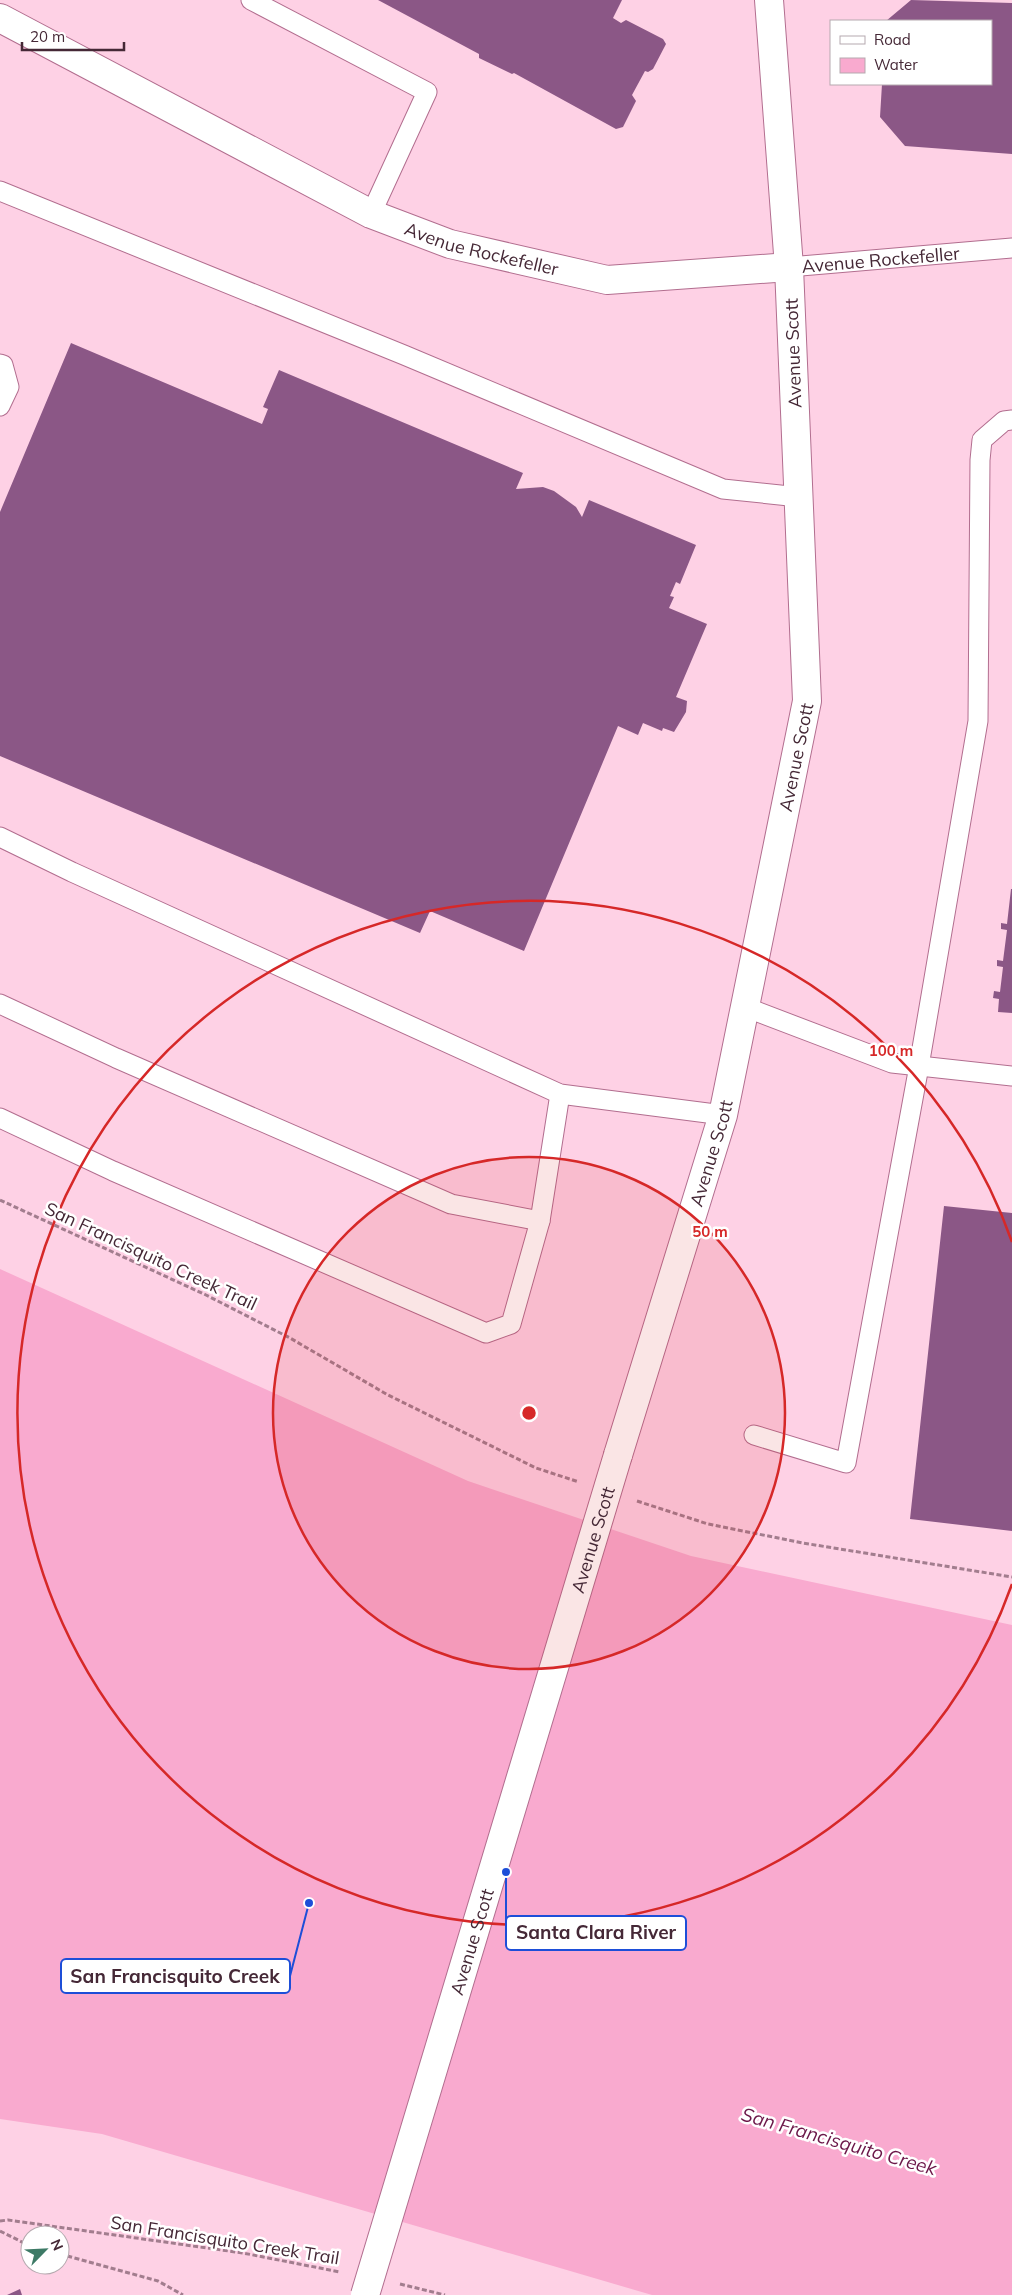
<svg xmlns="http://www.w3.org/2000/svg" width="1012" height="2295" viewBox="0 0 1012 2295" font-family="Mulish,sans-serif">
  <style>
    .water { fill: #f9aacf }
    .building { fill: #8b5786 }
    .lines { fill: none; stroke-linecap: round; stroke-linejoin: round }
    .service-casing { stroke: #b26e8f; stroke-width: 21 }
    .minor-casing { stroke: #b26e8f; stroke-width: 30 }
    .secondary-casing { stroke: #b26e8f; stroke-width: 30 }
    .path { stroke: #a27d8e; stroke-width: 3; stroke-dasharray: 5 2.5; stroke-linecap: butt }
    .service { stroke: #fff; stroke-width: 19 }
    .minor { stroke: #fff; stroke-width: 28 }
    .secondary { stroke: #fff; stroke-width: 28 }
    .secondary-bridge-casing { stroke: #b26e8f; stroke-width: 30; stroke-linecap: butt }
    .secondary-bridge { stroke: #fff; stroke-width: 28 }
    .ring { fill: none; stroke: #d62828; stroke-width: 2.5 }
    .labels { text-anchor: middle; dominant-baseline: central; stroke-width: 5; stroke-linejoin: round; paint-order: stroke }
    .street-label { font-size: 18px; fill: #452836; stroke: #fff }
    .water-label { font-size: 19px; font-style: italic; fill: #6b1648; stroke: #fff }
    .centre { fill: #d62828; stroke: #fff; stroke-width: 2.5 }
    .ring-label { font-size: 15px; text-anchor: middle; font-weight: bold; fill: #d62828; stroke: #fff; stroke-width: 5; stroke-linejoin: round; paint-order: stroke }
    .leader { fill: none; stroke: #1d4ed8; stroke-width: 2 }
    .callout-dot { fill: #1d4ed8; stroke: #fff; stroke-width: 2 }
    .callout { fill: #fff; stroke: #1d4ed8; stroke-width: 2 }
    .callout-label { font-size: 19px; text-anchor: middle; font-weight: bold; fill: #452836 }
  </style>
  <rect width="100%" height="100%" fill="#fed1e5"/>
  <path class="water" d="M0,1269L468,1481L691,1556L1012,1625V2295H652L102,2134L0,2119Z"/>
  <path class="building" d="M378,0H622L613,18L621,23L626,20L663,39L666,44L653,69L648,72L645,71L632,95L636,101L623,127L616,129L514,73L512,74L479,58V54Z
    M911,0L1012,3V154L905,146L880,117L882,84H991V21H886Z
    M71,343L262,424L268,409L263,407L279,370L523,473L516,489L543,487L554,491L576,507L582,517L589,500L696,545L680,584L676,582L670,596L674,597L669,608L707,624L676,697L687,701L686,712L674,732L663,728L662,731L643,723L638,735L618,726L524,951L430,911L420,933L0,756V512Z
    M1011,889H1012V1013L998,1012L999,999L993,998L994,991L1000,992L1003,967L997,966V960L1003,961L1007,930L1001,929V923L1007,924Z
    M944,1206L1012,1213V1531L910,1519Z
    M20,2289L22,2295H7Z"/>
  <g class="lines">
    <defs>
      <g id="service">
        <path d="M251,0L427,92L371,214"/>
        <path d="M0,191L404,355L723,489L799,497"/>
        <path id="s1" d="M789,267L1012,248"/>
        <path d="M0,364L3,365L9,387L0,406"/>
        <path d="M0,837L72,872L560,1094L723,1115"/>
        <path d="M0,1004L116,1058L451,1204L540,1221"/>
        <path d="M745,1007L892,1063L1012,1076"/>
        <path d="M0,1118L113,1171L486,1333L511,1324L540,1221L560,1094"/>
        <path d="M754,1435L846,1463L919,1066L978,721L980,460L982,440L1004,421L1012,420"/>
      </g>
      <g id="minor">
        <path id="s2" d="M0,18L371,214L450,244L607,280L789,267"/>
      </g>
      <g id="secondary">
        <path id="s3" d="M618,1455L723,1115L807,701L789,267L769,0"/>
      </g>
    </defs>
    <use href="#service" class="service-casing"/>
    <use href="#minor" class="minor-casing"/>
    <use href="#secondary" class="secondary-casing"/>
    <path class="path" d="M0,1200L206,1295L290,1338L388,1395L536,1468L579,1482
      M637,1501L708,1524L803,1543L1012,1577
      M0,2221L8,2220L243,2253L340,2272
      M0,2231L30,2246
      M60,2254L158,2281L183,2295
      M400,2284L445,2295"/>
    <use href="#service" class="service"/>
    <use href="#minor" class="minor"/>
    <use href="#secondary" class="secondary"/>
    <defs>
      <g id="secondary-bridge">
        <path id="s4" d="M365,2295L618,1455"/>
      </g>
    </defs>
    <use href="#secondary-bridge" class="secondary-bridge-casing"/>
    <use href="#secondary-bridge" class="secondary-bridge"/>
  </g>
  <circle cx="529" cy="1413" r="256" fill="#d62828" fill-opacity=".12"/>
  <g class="ring">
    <circle cx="529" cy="1413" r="256"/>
    <path d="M1012 1584A512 512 0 1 1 1012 1242"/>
  </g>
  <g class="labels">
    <g class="street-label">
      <text stroke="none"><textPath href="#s2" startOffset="536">Avenue Rockefeller</textPath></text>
      <text stroke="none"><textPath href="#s1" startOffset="92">Avenue Rockefeller</textPath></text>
      <text transform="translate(793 353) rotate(-92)">Avenue Scott</text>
      <text stroke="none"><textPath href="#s3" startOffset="721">Avenue Scott</textPath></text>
      <text stroke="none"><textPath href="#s3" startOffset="316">Avenue Scott</textPath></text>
      <text transform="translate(151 1256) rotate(25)">San Francisquito Creek Trail</text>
      <text stroke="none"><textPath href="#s4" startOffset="789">Avenue Scott</textPath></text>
      <text stroke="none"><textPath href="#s4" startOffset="369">Avenue Scott</textPath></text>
      <text transform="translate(225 2240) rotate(9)">San Francisquito Creek Trail</text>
    </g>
    <g class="water-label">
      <text transform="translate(839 2141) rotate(16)">San Francisquito Creek</text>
    </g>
  </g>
  <circle cx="529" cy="1413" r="8" class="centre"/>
  <g class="ring-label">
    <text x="891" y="1056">100 m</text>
    <text x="710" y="1237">50 m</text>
  </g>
  <path class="leader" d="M506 1872L506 1933M309 1903L290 1976"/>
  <g class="callout-dot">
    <circle cx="506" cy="1872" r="5"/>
    <circle cx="309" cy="1903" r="5"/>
  </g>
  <g class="callout">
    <rect x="506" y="1916" width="180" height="34" rx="5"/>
    <rect x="61" y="1959" width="229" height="34" rx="5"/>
  </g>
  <g class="callout-label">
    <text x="596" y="1939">Santa Clara River</text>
    <text x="175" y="1983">San Francisquito Creek</text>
  </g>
  <rect x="830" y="20" width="162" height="65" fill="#ffffff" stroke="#b5a9af"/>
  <rect x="840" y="36" width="25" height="8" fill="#ffffff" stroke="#b5a9af"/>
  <text x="874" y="45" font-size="15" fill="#452836">Road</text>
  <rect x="840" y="58" width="25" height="15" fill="#f9aacf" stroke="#b5a9af"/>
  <text x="874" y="70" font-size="15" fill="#452836">Water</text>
  <g transform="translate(45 2250) rotate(66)"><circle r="24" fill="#ffffff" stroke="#b5a9af"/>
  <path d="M0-4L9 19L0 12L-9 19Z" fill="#3d7a66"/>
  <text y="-8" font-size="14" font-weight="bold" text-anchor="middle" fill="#452836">N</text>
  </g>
  <path d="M22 42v8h102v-8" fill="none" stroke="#452836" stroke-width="2.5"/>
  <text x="30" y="42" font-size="15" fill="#452836" stroke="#ffffff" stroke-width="4" paint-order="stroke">20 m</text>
</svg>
